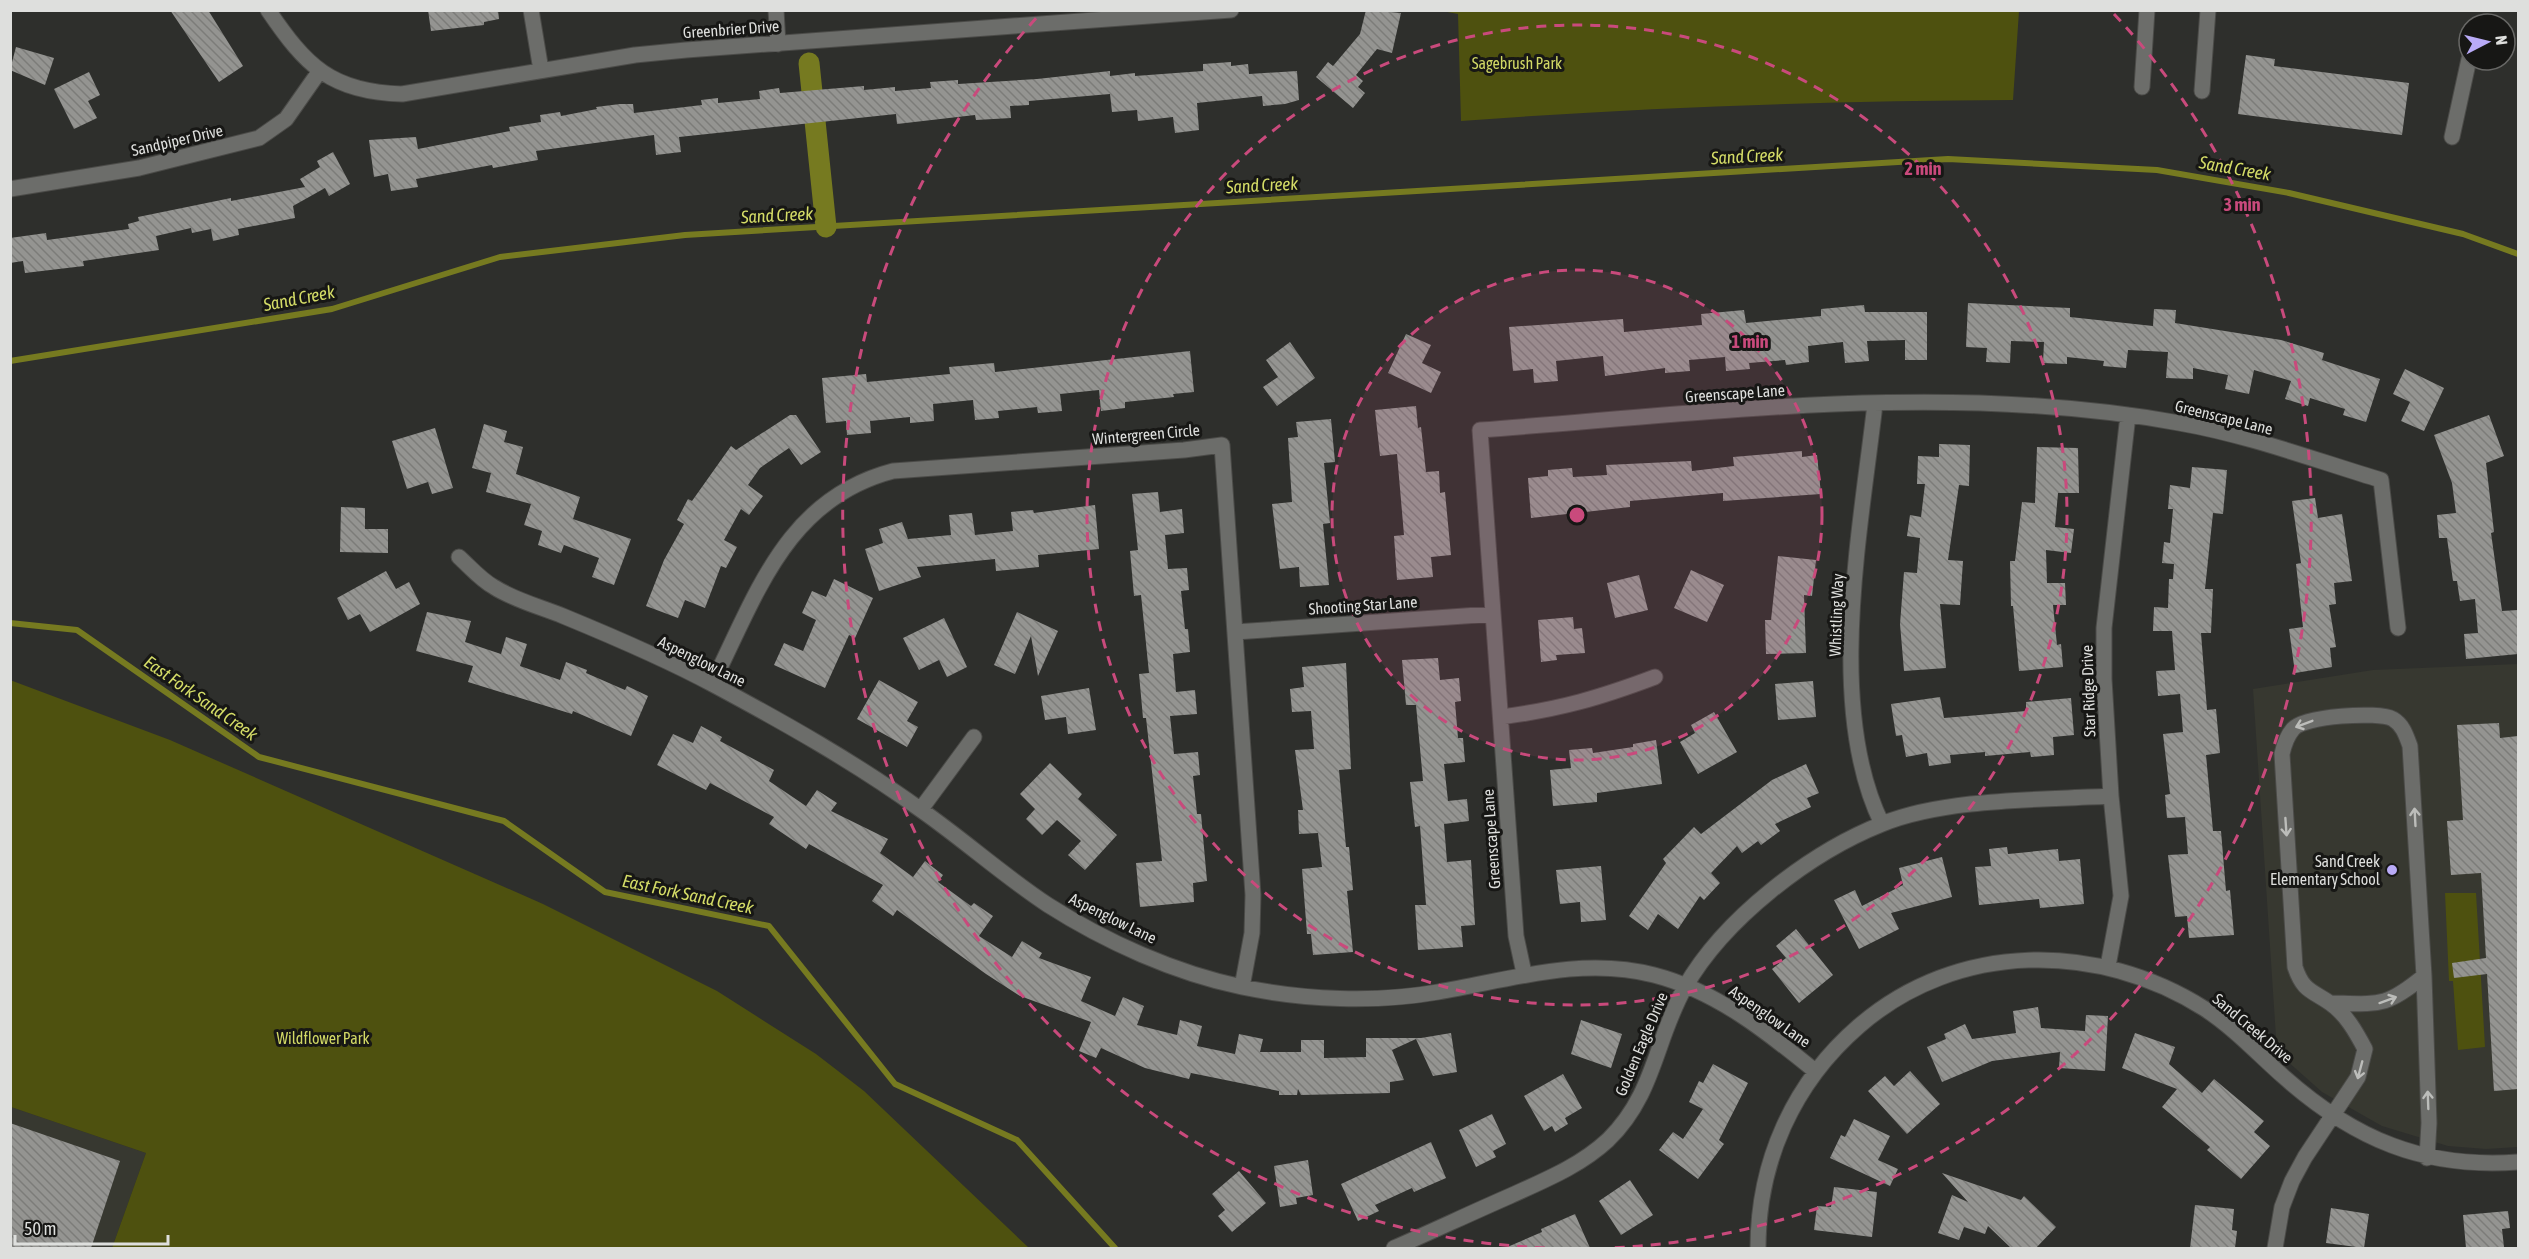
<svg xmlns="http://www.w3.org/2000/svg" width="2529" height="1259" viewBox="0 0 2529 1259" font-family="'Asap Condensed',sans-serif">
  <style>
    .built { fill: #373830 }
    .green { fill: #4e510f }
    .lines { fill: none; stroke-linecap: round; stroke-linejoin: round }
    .stream { stroke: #767a20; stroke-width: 6 }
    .canal { stroke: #767a20; stroke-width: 21 }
    .building { fill: url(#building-back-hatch) }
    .minor-casing { stroke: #4b4b48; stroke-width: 17 }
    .minor { stroke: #6c6d6a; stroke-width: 15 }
    .oneway { stroke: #bcbdba }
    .ring { fill: none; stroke: #c94a7c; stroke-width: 3; stroke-dasharray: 10 8 }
    .poi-dot { fill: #b9abf7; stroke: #171715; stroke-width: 2 }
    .labels { text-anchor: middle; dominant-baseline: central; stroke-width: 6; stroke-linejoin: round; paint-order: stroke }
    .street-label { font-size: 16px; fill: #dedfdd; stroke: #171715 }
    .park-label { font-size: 16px; fill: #d2d965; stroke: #171715 }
    .poi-label { font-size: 16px; fill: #dedfdd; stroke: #171715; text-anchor: end }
    .water-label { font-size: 18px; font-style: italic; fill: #d4dc67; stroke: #171715 }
    .centre { fill: #c94a7c; stroke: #171715; stroke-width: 3 }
    .ring-label { font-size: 18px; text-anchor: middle; font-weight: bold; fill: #c94a7c; stroke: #171715; stroke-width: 6; stroke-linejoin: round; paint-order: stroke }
  </style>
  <defs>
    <pattern id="building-back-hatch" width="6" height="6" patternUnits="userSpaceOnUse" patternTransform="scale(1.5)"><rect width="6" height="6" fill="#949491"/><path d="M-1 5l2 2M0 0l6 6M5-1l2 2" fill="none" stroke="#7c7c79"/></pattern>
  </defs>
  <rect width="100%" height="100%" fill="#2e2f2c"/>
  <path class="built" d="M2518,664V1147L2486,1149L2448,1146L2382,1126L2322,1092L2277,1052L2253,689L2373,670Z
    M11,1107L146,1153L112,1248H11Z"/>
  <path class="green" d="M1442,11H2019L2013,100C1828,101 1645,107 1461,121L1458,14Z
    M10,680L170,740L543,904L717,991L816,1054L864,1091L1029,1248H112L146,1153L11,1107Z
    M2445,893H2476L2485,1047L2458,1050L2453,981H2449Z"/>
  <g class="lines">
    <path class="stream" d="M10,361L332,309L500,257L685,235L1948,159L2157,170L2289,193L2463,234L2518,254
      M10,623L77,630L259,757L504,821L605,892L769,926L895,1084L1017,1140L1115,1248"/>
    <path class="canal" d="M809,63L826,227"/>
  </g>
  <path class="building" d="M170,10H208L243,66L219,82Z
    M428,10H498L499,19L484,22V25L431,31Z
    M1366,10L1401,13L1392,53L1377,49L1356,75L1363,81L1358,87L1365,93L1353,108L1316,77L1328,62L1333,66L1360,34Z
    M16,47L54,58L45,85L10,70Z
    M2246,55L2275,59L2274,66L2409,83L2402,135L2238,114Z
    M1231,62V66L1248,64L1249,74L1297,71L1299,100L1285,104L1263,106L1262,96L1197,103L1199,130L1175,133L1173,117L1138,121L1137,110L1112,112L1110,94L1029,101V105L1010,106L1011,118L976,120L975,115L897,124L896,114L679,137L681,152L656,155L654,135L536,151L538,160L493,168L492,165L416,179L418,187L391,191L388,174L374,177L369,140L416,137L418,149L510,131L509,127L541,122L540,115L560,112L561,116L597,109L596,107L620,104H633L634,113L702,105L701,100L718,98V103L760,99L759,91L779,88L780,93L864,86V90L895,87V91L931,88L930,82L958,80V84L1037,79L1110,71V76L1135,73V76L1203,71V64Z
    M89,72L100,95L88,101L97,118L74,129L54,89Z
    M333,152L350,184L329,196L325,188L293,206L295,218L238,229L239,235L213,241L211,229L192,233L191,228L156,236L159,250L83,261L84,266L25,273L23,261L10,263V238L46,233L47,240L129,229L128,224L139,221L138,217L231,198V201L305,187L300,179L320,167L317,161Z
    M1968,303L2070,308V317L2153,326L2154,309L2176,310L2175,323L2281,340L2324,353L2322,360L2380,379L2366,422L2343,415L2345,409L2310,398L2308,406L2285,399L2291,381L2254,370L2249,394L2225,389L2228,375L2193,368V379L2166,378L2168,352L2128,350L2126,368L2103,366L2104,361L2067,357V364L2043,363L2044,342L2011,341L2010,363L1986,362L1987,348L1966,347Z
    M1864,305L1865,312H1927V360H1905V340L1867,341L1869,361L1845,363L1843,342L1808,346L1809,362L1786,365L1785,360L1749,363L1750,369L1726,371L1725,357L1689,360L1690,371L1665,373V368L1605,376L1603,356L1556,361L1558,381L1534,383L1533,369L1513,371L1509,327L1623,319L1624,332L1702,325L1701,314L1744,310L1746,323L1821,316V309Z
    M1406,334L1431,345L1422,363L1441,372L1431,393L1388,373Z
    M1290,342L1315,378L1277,406L1263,387L1278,377L1266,360Z
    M1190,351L1194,392L1173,394L1174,397L1125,402V408L1101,411L1099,390L1060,394L1062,411L1038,413L1037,407L998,411L999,418L975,420L973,400L933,404L934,421L910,423V417L870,421L871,433L847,435L846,421L826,423L822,378L866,374L867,382L950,374L949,367L994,363L995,372Z
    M2405,369L2444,388L2424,431L2401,421L2410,402L2393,394Z
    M1416,406L1418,428L1421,427L1426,472L1439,471L1440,493L1445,492L1451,555L1431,557L1433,577L1397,580L1394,536L1404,535L1397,454L1380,456L1375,410Z
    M790,415H796L821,452L801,465L789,448L760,468L748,485L763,496L749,515L741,509L724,540L737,547L726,568L721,566L705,608L685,600L678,618L646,606L664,560L684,524L677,520L688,499L692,501L731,446L736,450Z
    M2489,415L2504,456L2486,463L2494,532L2491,533L2502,611L2518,610V654L2466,659L2464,634L2478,633L2475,599L2460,601L2457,581H2453L2447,538H2439L2437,515L2456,513L2452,483L2434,435Z
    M1331,419L1335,462L1324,463L1330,523L1323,524L1329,585L1300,587L1299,567L1280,569L1272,504L1292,502L1288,438L1298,437L1296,422Z
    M484,424L507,431L504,442L523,447L516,474L580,497L573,519L631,539L614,585L592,577L599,558L564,545L561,553L538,545L542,531L524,525L531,504L486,492L491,473L472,468Z
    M435,428L453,488L432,494L428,482L407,489L392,441Z
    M1939,444L1970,445L1969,486L1959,485L1948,560L1963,561L1960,605L1940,604L1946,668L1904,671L1900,624L1904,572L1917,573L1920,538L1907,536L1910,515L1921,517L1925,484H1917L1918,456L1939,457Z
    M2037,447L2078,448L2079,493H2058L2055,527L2074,529L2071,553L2046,550L2047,583H2065L2066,605H2053L2057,645L2061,644L2063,667L2019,671L2013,606H2011L2010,561H2015L2022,502L2035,503Z
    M1802,451V457L1817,455L1821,494L1723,501V493L1630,501V507L1531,518L1528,478L1548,476V470L1572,468L1573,477L1607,475L1606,465L1691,461L1692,471L1734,466L1733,457Z
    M2192,467L2227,470L2223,514L2213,513L2205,589H2213L2211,633H2201L2207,710L2216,709L2220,753L2206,755L2213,831H2221L2226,891L2230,890L2234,935L2189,938L2187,916L2175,917L2168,855L2188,854L2185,817L2167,818L2165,795L2170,794L2163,734L2183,732L2180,694L2158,696L2156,671L2175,670L2172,631H2153L2154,607L2168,608L2169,579H2173L2174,564L2162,563L2164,542L2170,543L2173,509H2168L2170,485L2190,488Z
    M1158,492L1160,512L1182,509L1184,533L1165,535L1168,569L1187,568L1189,590L1181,591L1185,629H1188L1190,652L1173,654L1176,692L1195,690L1197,714L1170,716L1174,754L1198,752L1200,775L1193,776L1197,814H1201L1207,881L1193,883L1194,902L1140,907L1136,863L1162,861L1146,718H1143L1139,674L1149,673L1141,595L1134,596L1130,551L1138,550L1132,494Z
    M2315,498L2318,518L2342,514L2352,581L2334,583L2336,604L2329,605L2336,647L2330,648L2332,667L2295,673L2289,629L2303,627L2296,564L2301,563L2292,501Z
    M1095,505L1099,549L1038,555L1039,567L996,571L995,559L917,567L921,577L879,591L865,549L883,543L879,529L902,522L908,539L951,535L949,515L972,513L975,535L1013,531L1011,512L1033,510L1034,513Z
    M341,507L365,508V529H388V553L340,552Z
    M1778,556L1816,560L1812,596L1804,595L1806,653L1766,654L1765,620H1771Z
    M1691,570L1724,585L1707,622L1674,608Z
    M386,571L396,589L409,582L420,604L370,632L360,614L348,620L337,598Z
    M1639,575L1648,610L1615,618L1607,583Z
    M834,579L873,598L855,638L849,635L825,688L774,665L784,643L803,651L816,620L802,613L812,591L826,597Z
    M427,612L471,621L465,642L501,654L506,637L527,644L520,666L560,680L566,662L587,670L586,673L625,690L627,686L648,696L631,736L573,711L572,714L468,682L473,666L416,651Z
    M1017,612L1058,631L1038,676L1031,636L1015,674L994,665Z
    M1573,617L1574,629L1582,628L1585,653L1556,655L1557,660L1541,662L1538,620Z
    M944,618L967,667L947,677L939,660L919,670L903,638Z
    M1438,658L1440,680L1459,678L1461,701L1455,702L1458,738H1463L1465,762L1444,764L1448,801L1467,799L1469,821L1444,824L1447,862L1471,860L1475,925L1461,926L1463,947L1418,950L1415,905H1426L1420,826L1415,827L1410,782L1423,781L1416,705H1406L1402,660Z
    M1346,663L1351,769L1339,770L1346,847H1349L1353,890L1347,891L1353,952L1313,955L1311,934H1307L1302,869L1322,867L1318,833L1299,834L1298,810H1303L1295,750L1314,749L1311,711L1292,712L1290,689L1304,687L1302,667Z
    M879,680L918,702L907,721L918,727L907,747L857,719Z
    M1813,681L1816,717L1778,720L1775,684Z
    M1089,688L1096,730L1068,734L1066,717L1045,720L1041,696Z
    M1940,697L1944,718L2026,711V702L2071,698L2074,735L2053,737L2054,755L2031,757L2030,752L1985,756V752L1950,755L1951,763L1929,766L1927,753L1906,757L1902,735L1896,736L1891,704Z
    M1714,712L1737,752L1698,774L1680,742L1695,733L1691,725Z
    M2499,723L2500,738L2518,736V1089L2494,1091L2487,974L2454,978L2452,963L2486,958L2481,873L2451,875L2447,821L2463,820L2457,725Z
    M701,726L722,737L720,741L774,770L769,781L806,806L817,790L837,803L831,811L888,839L880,853L913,877L925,861L943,875L938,882L971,906L974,903L993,916L979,936L1012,957L1022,941L1042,953L1039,958L1091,977L1081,1001L1115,1016L1123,997L1144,1006L1137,1025L1177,1035L1180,1020L1202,1026L1197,1046L1235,1054L1239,1034L1263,1039L1260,1052H1301V1040H1324V1058L1366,1057V1038H1421L1451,1033L1457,1072L1433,1076L1416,1039L1392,1050L1404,1080L1390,1082V1093L1301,1095L1298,1089L1297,1095H1279V1091L1191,1073L1189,1079L1145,1068L1101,1048L1096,1058L1079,1051L1091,1022L1020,996L986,974L897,910L893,916L872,901L883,885L809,844L806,849L769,824L774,817L710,783L706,790L657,765L673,734L693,743Z
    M1656,740L1662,784L1597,793V802L1553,806L1550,770L1571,768L1569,750L1592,748L1593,753L1633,747V744Z
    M1050,763L1082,794L1078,799L1117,835L1085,870L1068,855L1081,841L1057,820L1042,835L1026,819L1035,809L1020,794Z
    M1806,764L1819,793L1807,798L1811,807L1775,824L1780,831L1761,845L1758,841L1742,853L1737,846L1711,873L1720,883L1704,900L1700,896L1678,929L1658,914L1648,930L1629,916L1666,863L1663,859L1694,827L1701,834L1772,780Z
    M2007,847L2008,854L2058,849L2059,861L2080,859L2084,904L2040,908L2039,899L1979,905L1975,867L1991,866L1989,849Z
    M1942,857L1952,897L1891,913L1899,929L1859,949L1834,900L1855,890L1862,906L1903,885L1899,868Z
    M1601,866L1606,920L1581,922L1580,902L1560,904L1556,870Z
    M1796,929L1833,975L1799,1003L1772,969L1786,958L1776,946Z
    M2038,1007L2041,1028L2085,1031L2086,1015L2108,1016L2105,1071L2059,1068L2060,1052L1992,1061L1942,1082L1927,1047L1946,1039L1944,1034L1965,1024L1972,1039L2016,1033L2013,1011Z
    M1581,1020L1622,1034L1611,1068L1571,1054Z
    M2135,1033L2175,1047L2169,1064L2202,1093L2214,1079L2264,1121L2254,1132L2270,1146L2241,1179L2207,1150L2210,1147L2162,1107L2177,1089L2122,1068Z
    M1713,1064L1748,1083L1719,1140L1724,1144L1698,1179L1659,1150L1673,1132L1683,1139L1703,1109L1689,1102L1699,1081L1703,1083Z
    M1910,1071L1940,1104L1907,1134L1868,1091L1885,1076L1894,1086Z
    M1563,1074L1582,1108L1565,1118L1568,1124L1555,1132L1552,1126L1544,1131L1524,1096Z
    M1492,1114L1506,1144L1493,1151L1496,1157L1476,1167L1459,1130Z
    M1854,1119L1890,1136L1878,1160L1898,1169L1890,1186L1830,1158L1841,1135L1845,1137Z
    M10,1123L120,1161L91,1248H10Z
    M1431,1142L1446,1178L1414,1192L1412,1188L1375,1205L1379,1211L1358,1221L1341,1184Z
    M1308,1160L1313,1195L1296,1198L1297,1204L1280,1207L1274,1166Z
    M1239,1171L1266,1203L1232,1232L1218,1216L1225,1210L1212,1194Z
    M1942,1173L2021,1200L2024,1196L2056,1227L2036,1248H2011L1988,1226L1985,1234L1964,1227L1959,1240L1938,1233L1952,1195L1968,1202Z
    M1630,1180L1653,1215L1621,1235L1599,1201Z
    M1834,1187L1877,1192L1872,1237L1814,1230L1817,1206L1831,1207Z
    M2195,1205L2234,1209L2232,1230L2237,1231L2235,1248H2190Z
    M2331,1208L2369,1214L2364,1248L2326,1243Z
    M2508,1211L2510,1228L2502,1229L2504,1247L2466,1248L2463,1215Z
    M1575,1214L1590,1248H1505L1542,1232L1541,1229Z"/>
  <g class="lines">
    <defs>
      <path id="minor" d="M268,10C306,66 331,92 402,94L635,55L686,50L1231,10
        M531,10L541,70
        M776,10L778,44
        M2142,87L2147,10
        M2202,91L2208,10
        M2452,137L2469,59
        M10,189L139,168L259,138L286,119L319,72
        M1875,404C1861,528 1825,708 1882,824
        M459,557C470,567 481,580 494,587C514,600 541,607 563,616C614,637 666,659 714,685C785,723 856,763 921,810C964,840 1004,876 1048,905C1106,942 1175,973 1242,987C1305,1000 1375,1003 1438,992C1510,980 1581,956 1654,975C1716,991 1766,1031 1815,1071
        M1235,632L1493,614
        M712,684C757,594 786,499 893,471L1184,450L1222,445L1253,895L1252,933L1242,987
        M1501,717C1561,709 1599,698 1655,677
        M921,809L974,737
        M2108,966L2121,896L2111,796L2104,679V628L2128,415
        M1524,973L1516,936L1480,430C1711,413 1948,381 2179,423C2248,435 2315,460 2381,480L2398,628
        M2424,976L2429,1123L2427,1158
        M1394,1248C1433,1231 1471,1213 1510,1196C1545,1180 1580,1166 1608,1140C1655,1094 1655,1040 1685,987C1724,919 1809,853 1882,824C1945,798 2042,800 2111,796
        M1758,1248C1758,1162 1793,1083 1859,1026C1957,941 2098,941 2205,1009C2234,1028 2258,1054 2284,1077C2354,1139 2424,1169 2518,1162
        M2275,1248L2282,1207L2292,1181L2305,1157L2358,1077L2365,1049C2356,1032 2346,1014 2330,1003C2311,990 2303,991 2295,967L2282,754C2284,745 2287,736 2293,729C2304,716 2378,711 2393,719C2403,725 2406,735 2410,746L2424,976C2385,1008 2379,1004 2330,1003"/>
    </defs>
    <use href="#minor" class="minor-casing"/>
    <use href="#minor" class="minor"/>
  </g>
  <defs><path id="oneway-shaft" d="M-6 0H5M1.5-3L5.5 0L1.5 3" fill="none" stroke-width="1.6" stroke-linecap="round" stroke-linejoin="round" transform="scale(1.5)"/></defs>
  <g class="oneway">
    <use href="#oneway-shaft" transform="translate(2304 724) rotate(159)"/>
    <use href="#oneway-shaft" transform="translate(2415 817) rotate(-93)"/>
    <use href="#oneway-shaft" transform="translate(2286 827) rotate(86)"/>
    <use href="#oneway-shaft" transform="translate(2388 1000) rotate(-20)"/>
    <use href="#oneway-shaft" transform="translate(2360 1070) rotate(105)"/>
    <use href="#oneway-shaft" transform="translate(2428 1100) rotate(-92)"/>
  </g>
  <circle cx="1577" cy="515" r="245" fill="#c94a7c" fill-opacity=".12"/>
  <g class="ring">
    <circle cx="1577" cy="515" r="245"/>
    <circle cx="1577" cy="515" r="490"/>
    <path d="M1545 1248A734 734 0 0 1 1040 14M2114 14A734 734 0 0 1 1609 1248"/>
  </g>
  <circle class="poi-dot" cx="2392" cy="870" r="6"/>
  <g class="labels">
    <g class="street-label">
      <text transform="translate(731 29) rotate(-4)">Greenbrier Drive</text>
      <text transform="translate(177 140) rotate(-13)">Sandpiper Drive</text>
      <text transform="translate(1735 393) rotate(-4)">Greenscape Lane</text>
      <text transform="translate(2224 417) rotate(14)">Greenscape Lane</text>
      <text transform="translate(1146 434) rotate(-5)">Wintergreen Circle</text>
      <text transform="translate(1363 605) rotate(-4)">Shooting Star Lane</text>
      <text transform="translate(1836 615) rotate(-88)">Whistling Way</text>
      <text transform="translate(702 661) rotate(26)">Aspenglow Lane</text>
      <text transform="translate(2088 691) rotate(-92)">Star Ridge Drive</text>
      <text transform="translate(1491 839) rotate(-94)">Greenscape Lane</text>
      <text transform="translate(1113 918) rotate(26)">Aspenglow Lane</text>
      <text transform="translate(1770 1016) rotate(35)">Aspenglow Lane</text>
      <text transform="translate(2253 1028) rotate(40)">Sand Creek Drive</text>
      <text transform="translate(1641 1044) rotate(-67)">Golden Eagle Drive</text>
    </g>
    <g class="park-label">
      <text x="1517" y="63">Sagebrush Park</text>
      <text x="323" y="1038">Wildflower Park</text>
    </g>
    <g class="poi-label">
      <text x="2380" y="861">Sand Creek<tspan x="2380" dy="18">Elementary School</tspan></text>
    </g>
    <g class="water-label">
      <text transform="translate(1747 156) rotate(-3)">Sand Creek</text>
      <text transform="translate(2235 168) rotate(10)">Sand Creek</text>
      <text transform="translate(1262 185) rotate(-3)">Sand Creek</text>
      <text transform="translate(777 215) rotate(-3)">Sand Creek</text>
      <text transform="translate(299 298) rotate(-11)">Sand Creek</text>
      <text transform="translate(201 698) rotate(35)">East Fork Sand Creek</text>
      <text transform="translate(688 894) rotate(12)">East Fork Sand Creek</text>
    </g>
  </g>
  <circle cx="1577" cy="515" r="9" class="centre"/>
  <g class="ring-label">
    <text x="1923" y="175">2 min</text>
    <text x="2242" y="211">3 min</text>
    <text x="1750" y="348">1 min</text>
  </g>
  <rect width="2529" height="1259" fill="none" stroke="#dedfdd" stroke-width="24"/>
  <g transform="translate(2487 42) rotate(83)"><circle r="28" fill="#171715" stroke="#676765" stroke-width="1.5"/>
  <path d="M0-4.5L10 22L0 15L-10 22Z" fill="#b9abf7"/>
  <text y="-9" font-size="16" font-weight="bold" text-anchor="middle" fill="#dedfdd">N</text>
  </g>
  <path d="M15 1235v9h153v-9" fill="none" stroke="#dedfdd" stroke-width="3"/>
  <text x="24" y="1235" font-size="18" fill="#dedfdd" stroke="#171715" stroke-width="4.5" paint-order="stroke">50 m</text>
</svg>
